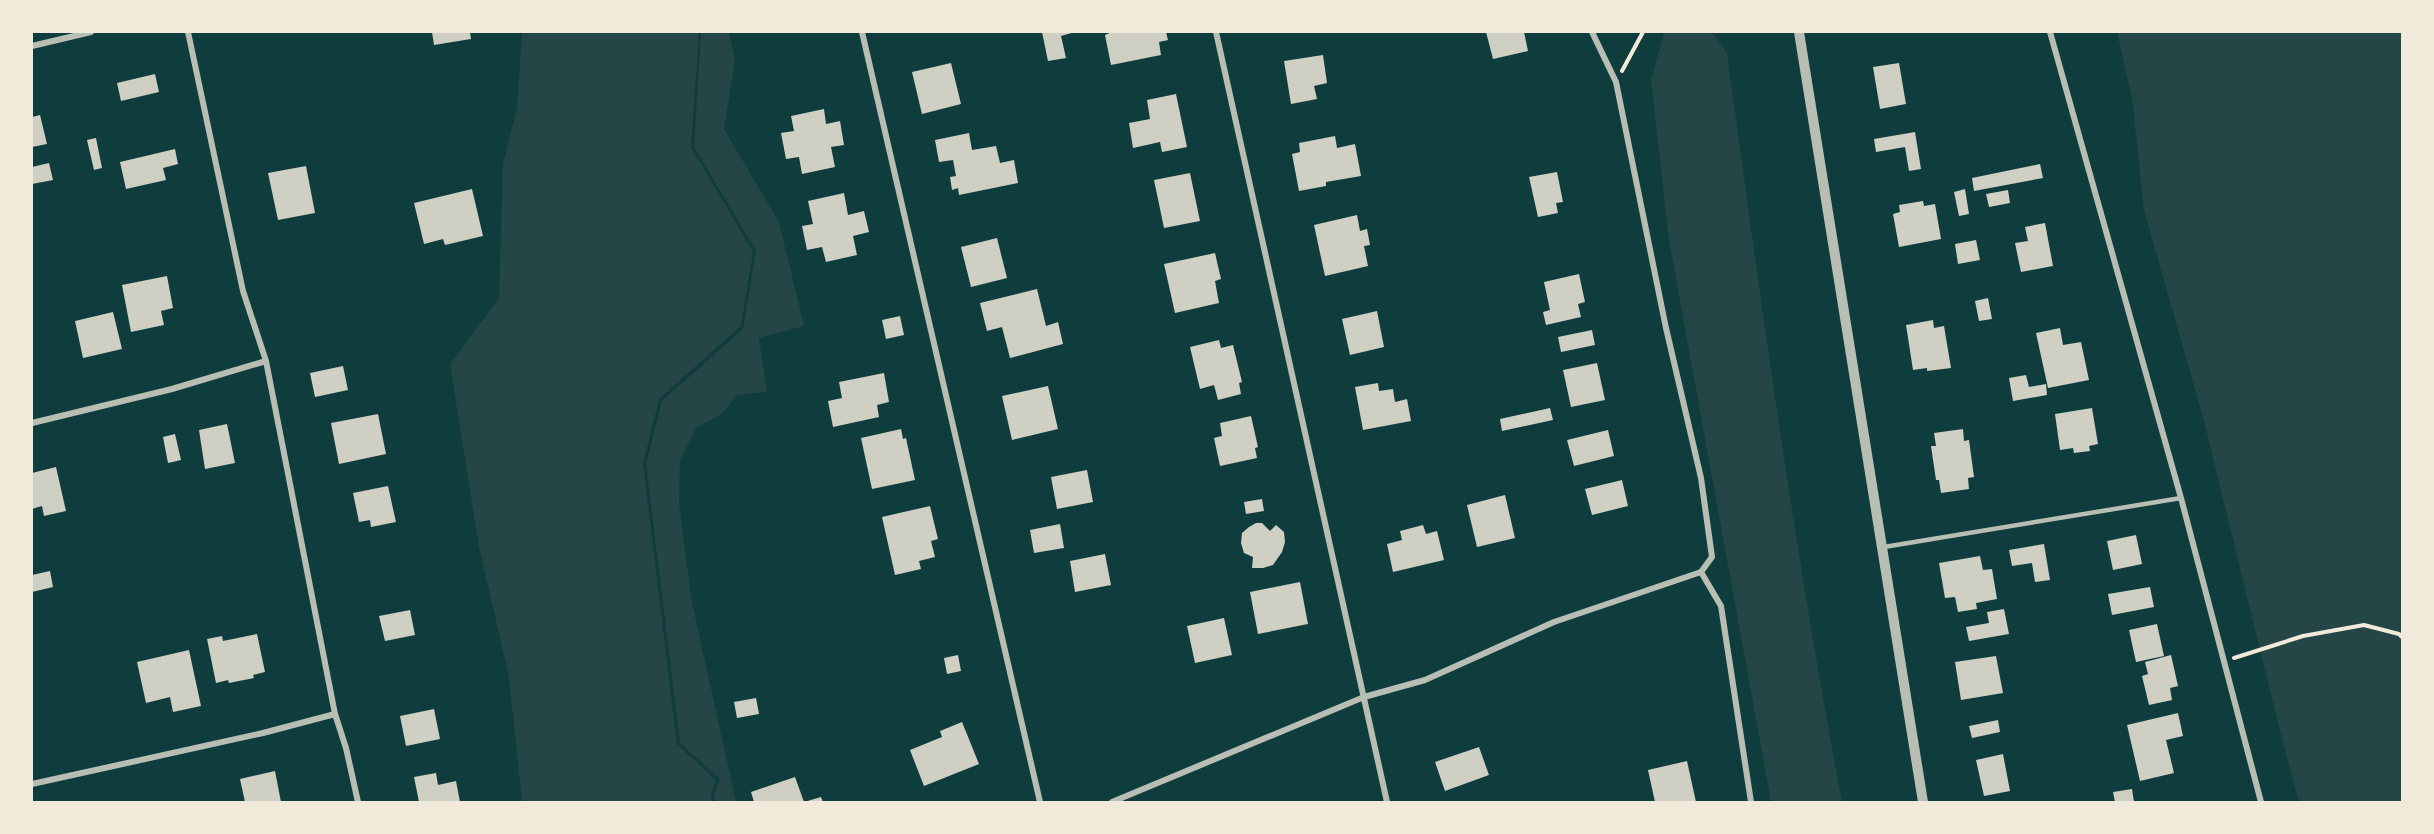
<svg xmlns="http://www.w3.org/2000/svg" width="2434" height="834" viewBox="0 0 2434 834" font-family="Mulish,sans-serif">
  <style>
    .green { fill: #244646 }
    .building { fill: #cfcfc3 }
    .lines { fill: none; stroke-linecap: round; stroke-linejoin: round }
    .path { stroke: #f1e9da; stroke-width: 4 }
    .service { stroke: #b8beb3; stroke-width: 4.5 }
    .minor { stroke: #b8beb3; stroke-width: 6 }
    .tertiary { stroke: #b8beb3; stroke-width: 10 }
  </style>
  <rect width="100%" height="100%" fill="#0f3d3e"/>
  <path class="green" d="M522,32H699L691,147L753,252L741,326L659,399L643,463L677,744L716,780L711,795L712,802H522L509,677L479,547L450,364L499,298L503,164L517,108Z
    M701,32H729L735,59L724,129L779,222L804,326L759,338L767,392L737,395L722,414L696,428L680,460L679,504L692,603L736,802H715L714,796L720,779L680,743L646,464L662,401L743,329L756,250L694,147Z
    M1670,32H1712L1727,53C1761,304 1795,554 1842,802H1771L1669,240L1651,80L1664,33Z
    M2117,32H2402V802H2299L2278,723L2204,421L2144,210L2132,98Z"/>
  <path class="building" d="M432,32H470L471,39L434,45Z
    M1042,32H1075L1061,36L1066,58L1048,61Z
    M1112,32H1166L1168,40L1159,42L1161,55L1111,65L1105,35Z
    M1486,32H1524L1528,51L1493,59Z
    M1323,55L1327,83L1314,86L1317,99L1291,104L1284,61Z
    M951,63L961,104L922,114L912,72Z
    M1899,63L1906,104L1880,109L1873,67Z
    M155,74L159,92L121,101L117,83Z
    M1176,94L1187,147L1162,152L1160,142L1133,148L1129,123L1150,119L1147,100Z
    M824,109L826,124L840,121L844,145L831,147L835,167L802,174L799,157L786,159L781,133L794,131L791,116Z
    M40,115L47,144L32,147V117Z
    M1915,132L1921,169L1909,171L1905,147L1876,152L1874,139Z
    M969,133L972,150L996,146L1000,163L1014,160L1018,183L959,195L958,188L952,190L950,177L956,176L953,160L939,162L935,140Z
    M1335,136L1337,148L1355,144L1361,176L1326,182V186L1299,191L1292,154L1300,152L1299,143Z
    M96,138L102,168L94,170L87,140Z
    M175,149L178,164L163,168L166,180L126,189L120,162Z
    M49,163L53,180L32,184V167Z
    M2040,164L2043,178L1974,191L1972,178Z
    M306,166L315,213L278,220L268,173Z
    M1557,172L1563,202L1556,203L1558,213L1538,217L1529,177Z
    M1190,173L1200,221L1164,228L1154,180Z
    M472,189L483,236L445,245L443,239L424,244L414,203Z
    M1965,189L1969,214L1959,216L1954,192Z
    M2008,190L2010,203L1989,207L1986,194Z
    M844,193L848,215L864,211L869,232L853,236L857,255L826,262L822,247L807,250L802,226L813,224L808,201Z
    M1923,201L1924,206L1935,204L1941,239L1899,247L1893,214L1900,212L1899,205Z
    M1357,215L1360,231L1367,229L1370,245L1364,246L1368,266L1325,276L1314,225Z
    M2045,223L2053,266L2021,272L2015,243L2028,241L2025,227Z
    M997,238L1007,278L971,287L961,247Z
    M1976,240L1980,260L1958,264L1955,244Z
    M1215,253L1221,279L1215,281L1219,303L1175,313L1164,264Z
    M1579,274L1585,302L1578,304L1581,317L1546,325L1543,312L1550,310L1544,282Z
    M167,276L173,308L161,311L164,325L131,332L122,285Z
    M1037,289L1046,326L1058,322L1063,344L1010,358L1002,327L987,331L980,303Z
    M1988,298L1992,319L1979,321L1975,301Z
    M1377,311L1384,347L1350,355L1342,319Z
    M113,312L122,349L83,358L75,321Z
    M900,316L904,335L886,339L882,320Z
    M1933,320L1934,328L1944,326L1951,368L1927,371V368L1913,370L1906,325Z
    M2060,328L2063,345L2081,342L2089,380L2048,388L2036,333Z
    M1592,330L1595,345L1561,352L1558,337Z
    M1219,340L1221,348L1233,345L1242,382L1239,383L1241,394L1218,400L1214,385L1200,389L1190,347Z
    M1597,363L1605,400L1571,407L1563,370Z
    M343,366L348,390L315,397L310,373Z
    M884,373L889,402L877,405L879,417L833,427L828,401L842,398L839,382Z
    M2026,375L2029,387L2046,384L2047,395L2013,401L2009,378Z
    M1378,383L1379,391L1393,389L1395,402L1407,399L1411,421L1363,430L1355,387Z
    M1048,386L1058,429L1012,440L1002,396Z
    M1550,408L1553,420L1502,431L1500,419Z
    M2092,408L2098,444L2089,446L2090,451L2074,453L2073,448L2060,450L2055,414Z
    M378,414L386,454L339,464L331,423Z
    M1251,416L1258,447L1255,448L1257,458L1220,466L1214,438L1222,436L1220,423Z
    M227,424L235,463L205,469L199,430Z
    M901,429L903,439L906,438L915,480L872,489L861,438Z
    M1963,429L1964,441L1969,440L1974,477L1968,478L1969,489L1941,493L1939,480H1936L1931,446H1936L1934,433Z
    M1608,430L1614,456L1574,466L1567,440Z
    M175,434L181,460L168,463L163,437Z
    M56,467L66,511L44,516L42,506L32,509V473Z
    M1087,470L1093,502L1057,509L1051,477Z
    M1622,480L1628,506L1592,515L1585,489Z
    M388,486L396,522L371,527L370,520L359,522L353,493Z
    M1505,495L1515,538L1477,547L1467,505Z
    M1262,499L1264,511L1246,514L1244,502Z
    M930,506L938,539L931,541L935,557L919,561L921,569L895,575L882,517Z
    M1256,523H1262L1270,531L1276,525L1284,532L1285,542L1282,552L1273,565L1263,568H1252L1253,557L1244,553L1241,543L1242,533L1249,527Z
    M1060,524L1064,548L1034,553L1030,530Z
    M1423,525L1426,534L1437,531L1444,560L1393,572L1387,544L1402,540L1400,531Z
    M2136,535L2142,564L2113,570L2107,541Z
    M2044,544L2050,580L2035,582L2032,563L2012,566L2009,550Z
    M1105,554L1111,585L1075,592L1070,561Z
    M1980,556L1983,570L1992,569L1997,599L1976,603L1977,609L1958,612L1955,597L1945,598L1939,563Z
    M50,571L53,587L32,592V575Z
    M1300,582L1308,624L1258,634L1250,592Z
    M2150,587L2154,607L2112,615L2108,594Z
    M2004,609L2009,634L1969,641L1966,627L1989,623L1987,612Z
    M410,610L415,635L385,641L379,616Z
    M1224,618L1232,655L1195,663L1187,626Z
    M2157,624L2164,656L2136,662L2129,630Z
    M257,634L265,672L253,675L254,678L229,683L228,680L216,683L207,639L222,636L223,641Z
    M189,650L201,706L173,712L170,697L146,703L137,662Z
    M958,655L961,671L947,674L944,658Z
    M2171,655L2178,686L2170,688L2172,700L2149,705L2142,676L2148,674L2145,662Z
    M1996,656L2003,693L1961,700L1955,662Z
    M756,698L759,714L737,718L734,702Z
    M434,709L440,739L406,746L400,716Z
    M2178,713L2183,736L2166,740L2174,773L2140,781L2127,725Z
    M1998,720L2000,732L1972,738L1969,726Z
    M962,722L979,764L924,786L910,750L942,737L940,731Z
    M1479,747L1489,775L1445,791L1435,762Z
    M2003,754L2010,791L1984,796L1976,760Z
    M1687,761L1696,802H1655L1648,770Z
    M275,771L281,802H245L240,779Z
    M436,773L438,785L456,781L460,802H419L414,777Z
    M795,777L804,802H754L751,792Z
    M2132,789L2134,802H2115L2113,792Z
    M821,797L823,802H804Z"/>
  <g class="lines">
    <path class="path" d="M1622,71L1643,32
      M2234,658L2303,636L2364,625L2399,634L2402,637"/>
    <path class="service" d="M1884,547L2181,498"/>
    <path class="minor" d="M188,32L243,291L266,361L335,714L346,748L358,802
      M862,32L1040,802
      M1216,32L1387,802
      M1592,32L1616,82L1666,328L1701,478L1712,557L1701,572L1721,606L1751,802
      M2050,32L2181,498L2261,802
      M32,46L91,32
      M32,423L172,389L266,361
      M32,784L263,733L335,714
      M1112,802L1364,697L1425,680L1554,622L1701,572"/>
    <path class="tertiary" d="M1799,32L1923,802"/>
  </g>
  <rect width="2434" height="834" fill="none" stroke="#f1e9da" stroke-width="66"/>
</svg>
